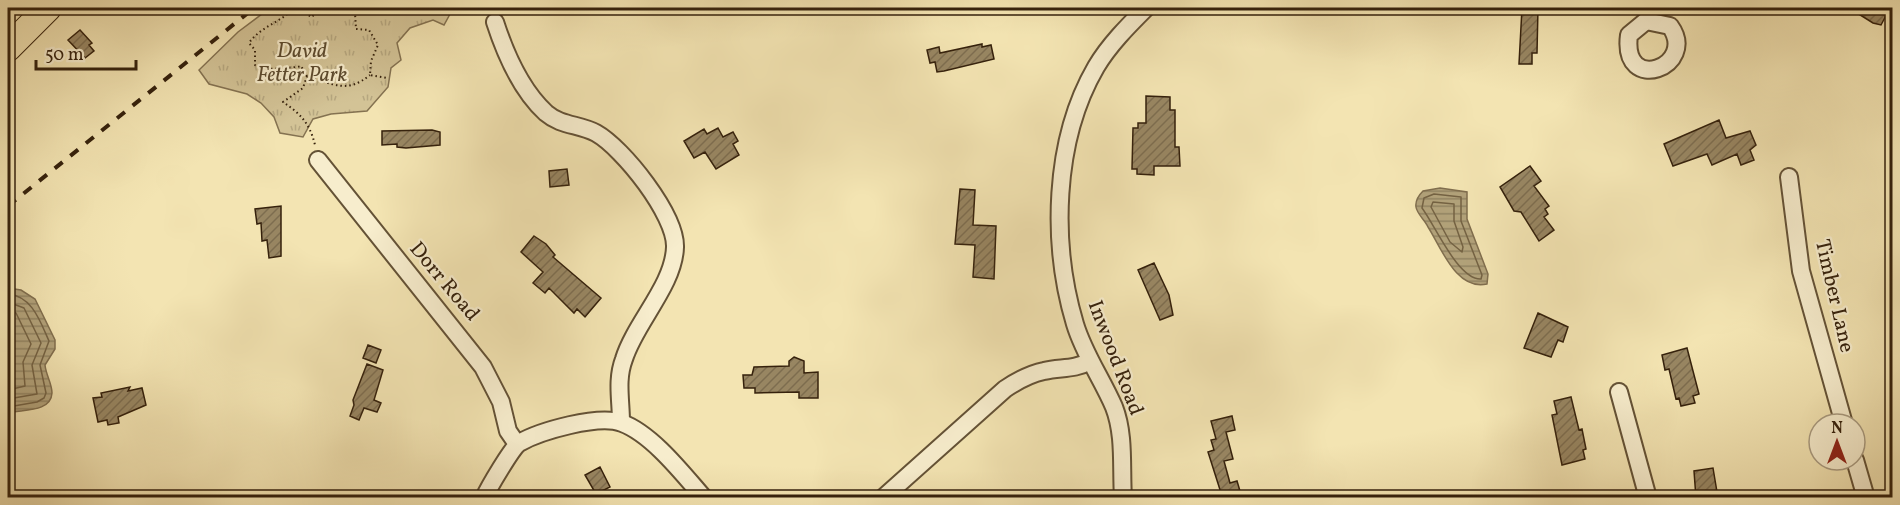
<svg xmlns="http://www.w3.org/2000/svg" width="1900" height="505" viewBox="0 0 1900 505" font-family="Vollkorn,serif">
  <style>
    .park { fill: url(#park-tufts); stroke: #847251; stroke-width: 1.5 }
    .water { fill: url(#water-rules); stroke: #806e4e; stroke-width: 1.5 }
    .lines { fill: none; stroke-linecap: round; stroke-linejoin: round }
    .shore { stroke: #746243; stroke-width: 1.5 }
    .building { fill: url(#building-hatch); stroke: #35210c; stroke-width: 1.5 }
    .minor-casing { stroke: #645236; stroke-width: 20 }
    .primary-casing { stroke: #35210c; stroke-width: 28 }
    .path { stroke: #35210c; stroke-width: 2; stroke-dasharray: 1.5 3; stroke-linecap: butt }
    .minor { stroke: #f7edcd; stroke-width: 16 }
    .primary { stroke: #f3e4b2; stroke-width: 26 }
    .rail { stroke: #35210c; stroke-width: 4; stroke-dasharray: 10 10; stroke-linecap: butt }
    .labels { text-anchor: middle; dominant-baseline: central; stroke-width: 4.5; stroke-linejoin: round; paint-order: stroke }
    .park-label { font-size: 21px; font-style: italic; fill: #5c4a2e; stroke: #f7edcd }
    .street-label { font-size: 21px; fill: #35210c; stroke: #f7edcd }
  </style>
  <defs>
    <pattern id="park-tufts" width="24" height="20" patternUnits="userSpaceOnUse" patternTransform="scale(1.5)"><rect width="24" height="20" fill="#d3c396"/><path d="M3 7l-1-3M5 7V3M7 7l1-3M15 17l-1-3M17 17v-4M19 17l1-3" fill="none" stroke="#b6a780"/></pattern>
    <pattern id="water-rules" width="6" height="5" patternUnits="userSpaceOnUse" patternTransform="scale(1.5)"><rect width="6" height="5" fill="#b2a27a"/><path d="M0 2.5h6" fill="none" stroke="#928462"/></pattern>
    <pattern id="building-hatch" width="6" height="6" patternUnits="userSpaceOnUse" patternTransform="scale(1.5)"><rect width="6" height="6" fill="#988662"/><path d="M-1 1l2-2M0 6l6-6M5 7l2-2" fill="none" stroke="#7d6d4f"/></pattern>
  </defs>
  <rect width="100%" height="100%" fill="#f3e4b2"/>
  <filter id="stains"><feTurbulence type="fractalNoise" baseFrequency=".00333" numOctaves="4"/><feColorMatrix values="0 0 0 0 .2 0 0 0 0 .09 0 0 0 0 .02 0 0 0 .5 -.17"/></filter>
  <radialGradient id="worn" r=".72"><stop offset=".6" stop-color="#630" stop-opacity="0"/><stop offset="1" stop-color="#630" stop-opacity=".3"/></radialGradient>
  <path class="park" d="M270,8H446L450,14L444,25L433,20L410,28L397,43L401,60L391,68L388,87L367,111L331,114L313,119L303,137L280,133L274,117L261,103L247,94L209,84L199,70L238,32Z"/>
  <path class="water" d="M1440,188L1467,192V219L1488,274L1487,284C1456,291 1441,247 1428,227C1425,220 1417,214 1416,207C1415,200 1419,195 1423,191Z
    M8,288L21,290L35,299L55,340V349L45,365C46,375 52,384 52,393C51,413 21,409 8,413Z"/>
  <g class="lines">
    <path class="shore" d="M1434,194L1461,197V221L1482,275L1481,279C1458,280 1435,225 1422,208L1424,198Z
      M1433,202L1454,204V221L1463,247L1462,252L1450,242L1431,207Z
      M8,294C32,296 40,321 49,341L40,365L46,393L44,398L37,402L8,407
      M8,302L24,308L41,343L32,365L37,394L8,399
      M8,311L16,313L31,344L23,362L25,386L8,390"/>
  </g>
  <path class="building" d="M1522,8H1538L1537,53H1532V64H1519Z
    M1849,8H1890L1881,25L1873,23Z
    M80,30L92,43L89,45L94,51L85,58L68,40Z
    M982,44V47L991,45L994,59L944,71L937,72L935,62L930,63L927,50L939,47L940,53Z
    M1146,96L1170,97V110H1175V147H1179L1180,166H1154V175L1137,174V169H1132L1133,128H1138V123H1146Z
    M1719,120L1726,138L1750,131L1756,145L1750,150L1754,160L1741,165L1737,154L1712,165L1707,154L1673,166L1664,144Z
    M718,128L723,137L733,132L738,141L733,144L739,155L716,169L705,152L694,158L684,141L704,129L707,134Z
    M432,130L440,132V145L406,148L397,147V144L382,145V131Z
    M1530,166L1541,181L1534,186L1549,206L1545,209L1548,214L1544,217L1554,230L1539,241L1521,212L1514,211L1500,187Z
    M567,169L569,185L550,187L549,171Z
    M960,189L975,190L973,225L996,226L994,279L973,277L975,245L955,244Z
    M281,206V256L269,258L267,240L262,241L261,223L257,224L255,209Z
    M534,236L546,244L555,255L553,257L601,298L585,317L577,309L574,313L549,288L545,293L533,283L543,272L521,252Z
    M1154,263L1169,295L1173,315L1160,320L1138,270Z
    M1538,313L1568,327L1563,342L1558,340L1551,357L1524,348Z
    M368,345L381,350L376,363L363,358Z
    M1687,348L1699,394L1693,396L1695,403L1681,406L1679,398L1676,399L1669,369L1665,370L1662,355Z
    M794,357L804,361V373L818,372V398H799V392L755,393V388H744L743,375H752L754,367L789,366V361Z
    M367,364L383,370L374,400L381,403L377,412L364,408L359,420L350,416L354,405L353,400Z
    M130,387L128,391L142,388L146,405L118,417L119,423L108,425L107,420L98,422L93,398L102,397L101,393Z
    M1571,397L1579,430L1582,429L1586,449L1583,450L1585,459L1562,465L1552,415L1557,414L1554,401Z
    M1232,416L1235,430L1226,432L1233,459L1224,461L1230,483L1237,481L1240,491L1222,496L1208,452L1214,450L1211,440L1216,439L1211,421Z
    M600,467L610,487L596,494L585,475Z
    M1713,468L1718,498H1696L1694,471Z"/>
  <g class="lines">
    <defs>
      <path id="minor" d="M1646,21L1670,26C1699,66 1621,96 1629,35Z
        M495,22C505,53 521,90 546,113C561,126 579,124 596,133C623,148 676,215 675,247C674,285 635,323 624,359C616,380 621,400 621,422
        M318,160L483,367L501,402L508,431L517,444
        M1789,177L1801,271L1844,424
        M1619,392L1648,498
        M1855,460L1866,498
        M484,498C489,487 512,448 519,443C540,431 599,414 622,423C652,434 683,474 704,498
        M883,498L1005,389C1017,381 1029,374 1044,371C1061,367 1074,370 1090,361
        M1123,498C1121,468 1125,435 1114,407C1102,379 1084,354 1075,324C1051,244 1053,141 1096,67C1109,45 1128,26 1146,8"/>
      <path id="primary" d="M8,48L48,8"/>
    </defs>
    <use href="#minor" class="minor-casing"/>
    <use href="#primary" class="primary-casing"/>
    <path class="path" d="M319,8L312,17L294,8C280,23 261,26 249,43L255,50V65L265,70C277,67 289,69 301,66L307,76C333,84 347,94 370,75
      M359,8L355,13L356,29L369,30L378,45L371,61L370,75L387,78
      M307,76L303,88L283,102C301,114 310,124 315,145"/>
    <use href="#minor" class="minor"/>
    <use href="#primary" class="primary"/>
    <path class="rail" d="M8,206L254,8"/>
  </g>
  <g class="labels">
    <g class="park-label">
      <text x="302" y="51">David<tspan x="302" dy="24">Fetter Park</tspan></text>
    </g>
    <g class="street-label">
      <text transform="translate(444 282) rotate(50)">Dorr Road</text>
      <text transform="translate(1834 296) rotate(77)">Timber Lane</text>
      <text transform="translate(1115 358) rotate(69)">Inwood Road</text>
    </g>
  </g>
  <rect width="1900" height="505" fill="none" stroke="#f3e4b2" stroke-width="30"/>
  <rect x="9" y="9" width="1882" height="487" fill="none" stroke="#35210c" stroke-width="3"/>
  <rect x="15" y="15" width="1870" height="475" fill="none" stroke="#35210c" stroke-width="1.5"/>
  <g transform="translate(1837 442)"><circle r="28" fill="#f7edcd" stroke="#a99b80" stroke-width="1.5"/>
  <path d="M0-4.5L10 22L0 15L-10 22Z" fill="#8f2418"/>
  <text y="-9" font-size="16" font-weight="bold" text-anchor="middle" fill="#35210c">N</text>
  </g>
  <path d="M36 60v9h100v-9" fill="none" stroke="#35210c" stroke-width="3"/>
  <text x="45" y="60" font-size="18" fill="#35210c" stroke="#f7edcd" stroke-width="4.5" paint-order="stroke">50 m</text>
  <rect width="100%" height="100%" filter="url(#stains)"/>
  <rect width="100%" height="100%" fill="url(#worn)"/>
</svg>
